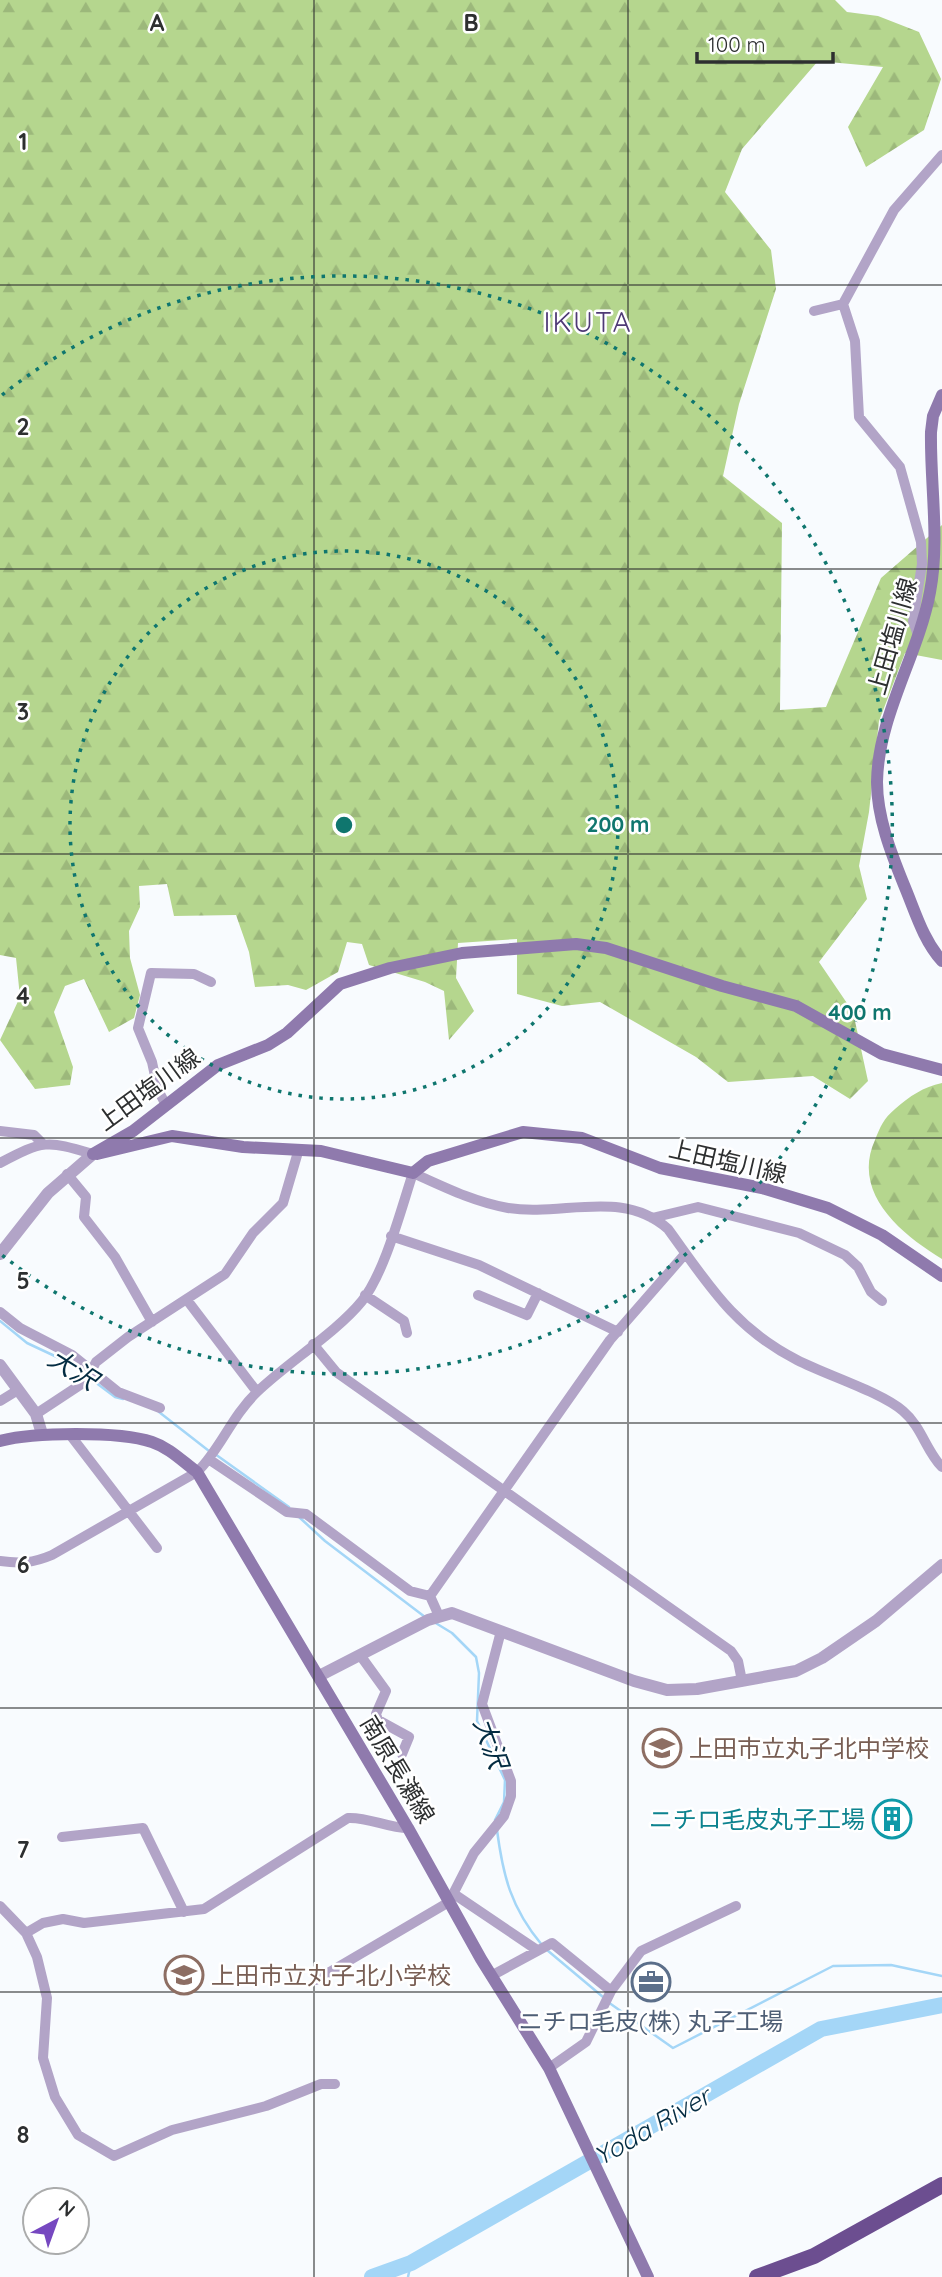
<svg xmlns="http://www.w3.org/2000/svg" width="942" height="2277" viewBox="0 0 942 2277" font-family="Quicksand,'Noto Sans JP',sans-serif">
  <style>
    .forest { fill: url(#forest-firs) }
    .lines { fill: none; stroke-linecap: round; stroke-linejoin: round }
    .stream { stroke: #a4d6f7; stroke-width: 2.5 }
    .river { stroke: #a4d6f7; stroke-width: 16 }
    .minor { stroke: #b2a4c7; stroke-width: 10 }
    .tertiary { stroke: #b2a4c7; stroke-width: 12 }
    .secondary { stroke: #8f7aad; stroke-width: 12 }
    .trunk { stroke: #6c4e90; stroke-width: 16 }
    .grid { fill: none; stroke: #2d2f30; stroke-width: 2; stroke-opacity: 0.55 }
    .ring { fill: none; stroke: #0f766e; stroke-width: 3.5; stroke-dasharray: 3.5 7 }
    .labels { text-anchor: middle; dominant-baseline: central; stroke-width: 5; stroke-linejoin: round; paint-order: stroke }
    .street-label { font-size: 24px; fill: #2d2f30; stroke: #fff }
    .education-label { font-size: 24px; fill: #785e54; stroke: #fff; text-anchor: start }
    .culture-label { font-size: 24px; fill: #0d838f; stroke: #fff; text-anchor: end }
    .service-label { font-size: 24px; fill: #4e5e75; stroke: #fff }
    .water-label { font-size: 26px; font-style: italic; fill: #042c42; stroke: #fff }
    .quarter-label { font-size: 28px; letter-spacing: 2px; fill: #4f3a76; stroke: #fff }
    .grid-label { font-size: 23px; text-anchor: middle; font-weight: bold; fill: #2d2f30; stroke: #fff; stroke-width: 5; stroke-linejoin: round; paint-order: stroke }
    .centre { fill: #0f766e; stroke: #fff; stroke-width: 3.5 }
    .ring-label { font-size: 21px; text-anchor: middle; font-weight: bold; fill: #0f766e; stroke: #fff; stroke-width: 5; stroke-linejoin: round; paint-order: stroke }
  </style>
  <defs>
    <pattern id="forest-firs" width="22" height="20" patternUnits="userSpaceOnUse" patternTransform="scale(1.75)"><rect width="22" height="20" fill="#b5d68e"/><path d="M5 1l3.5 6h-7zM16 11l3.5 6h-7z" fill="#9cb87b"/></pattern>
  </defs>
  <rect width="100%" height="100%" fill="#f8fbfe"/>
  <path class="forest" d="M0,0H835L847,12L878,16L919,32L941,79L924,130L866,167L848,127L883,67L818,61L742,149L725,192L771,250L776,289L739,404L723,476L782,523L780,710L826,707L881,578L942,525V660L905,653L879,721L869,812L859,866L867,899L819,962L853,1012L868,1081L850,1099L813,1076L728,1082L696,1057L600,1002L562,1006L517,994V939L458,943L456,978L474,1011L449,1040L444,991L425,982L369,965L362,944L347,942L338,972L306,990L288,985L255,987L249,952L236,915L174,916L167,884L139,886L140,907L129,931L130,958L140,995L134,1018L109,1032L84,979L65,986L54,1012L73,1067L70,1085L35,1089L0,1040L20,997L16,958L0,955Z
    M942,1083V1259C901,1234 851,1193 875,1140C880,1127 884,1118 895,1109C910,1096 923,1087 942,1083Z"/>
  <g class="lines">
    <path class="stream" d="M0,1321L27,1343L74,1365L86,1375
      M91,1379L115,1397L123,1399
      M159,1412L209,1451
      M215,1454L289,1507
      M299,1517L325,1541L425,1617
      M434,1622L452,1633L476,1657L479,1673L477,1721L505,1780L504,1802L495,1820
      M497,1830C503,1876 511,1908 542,1945
      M547,1950L603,1997
      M608,2002L673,2048L833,1966L891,1965L942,1976
      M408,2277L411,2263"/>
    <path class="river" d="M372,2277L411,2263L821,2029L942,2005"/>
    <path class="minor" d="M843,304L855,341L859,417L900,467L921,542L922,564L913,621L918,635
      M814,311L843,304L894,210L942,155
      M166,1105L158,1090L152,1062L138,1028L151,973L194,974L211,982
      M0,1131L34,1135L42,1143
      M0,1163C44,1140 46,1140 93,1154
      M67,1174L86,1197L84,1217L115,1257L152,1322
      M652,1218L698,1207L799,1233L845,1255L858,1267L871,1292L882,1301
      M391,1236L479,1265L618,1332
      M365,1295L404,1321L407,1333
      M478,1295L527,1315L538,1293
      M187,1300L257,1392
      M0,1312L20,1328L72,1355L118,1392L160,1408
      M313,1344L336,1372L731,1651L738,1661L742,1681
      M0,1401L18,1390
      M36,1414L86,1381L96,1362L128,1337L225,1274L253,1233L283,1203L298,1152
      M71,1436L157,1548
      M210,1460L287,1512L306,1514L410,1591L430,1596
      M0,1561C20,1564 33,1563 52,1555L197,1472C220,1450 231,1417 257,1392C287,1363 337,1332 362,1301C385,1272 401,1209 413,1173C444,1187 474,1202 508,1208C562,1217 622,1188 668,1229C708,1284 734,1328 797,1360C826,1375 881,1392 903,1411C922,1427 926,1451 942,1467
      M430,1596L610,1340L685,1254
      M430,1596L439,1616
      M360,1655L386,1691L376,1714L378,1720L409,1737L402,1754
      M62,1837L143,1828L184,1912
      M454,1894L537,1950
      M0,1906L26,1933L37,1957L47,1998L43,2058L55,2097L78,2135L114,2156L172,2130L266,2106L321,2084H335
      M26,1933L43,1923L63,1919L84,1923L204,1909L348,1818C369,1817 387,1828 408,1828
      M491,1976L552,1943L611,1991
      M316,1980L449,1902L474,1853L504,1816L511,1796V1781L482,1704L501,1631
      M549,2068L586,2042L611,1991L641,1951L736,1906"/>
    <path class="tertiary" d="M0,1254L48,1193L93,1154
      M0,1365L36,1414L42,1434
      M319,1676L428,1620L452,1613L634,1681L667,1690L697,1689L796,1671L822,1658L876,1621L942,1565"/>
    <path class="secondary" d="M942,395L933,416L931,432C930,484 940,540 930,592C918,656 878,716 877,782C877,817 891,853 904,885C915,911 923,940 942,961
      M93,1154L133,1131L218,1065L268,1045L287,1033L340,984L390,968L462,953L576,944L606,948L722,986L796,1006L882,1054L942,1070
      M97,1154L172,1136L243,1147L321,1151L413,1173L428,1161L523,1132L582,1138L660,1168L762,1188L828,1208L882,1235L942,1276
      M0,1441C33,1432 119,1431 152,1442C170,1448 182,1461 197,1472L408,1828L481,1959L549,2068L648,2277"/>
    <path class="trunk" d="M757,2277L814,2256L942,2185"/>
  </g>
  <path class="grid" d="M314,0V2277M628,0V2277M0,285H942M0,569H942M0,854H942M0,1138H942M0,1423H942M0,1708H942M0,1992H942"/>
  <g class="ring">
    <circle cx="344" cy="825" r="274"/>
    <path d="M2 395A549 549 0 1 1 2 1255"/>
  </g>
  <defs>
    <symbol id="school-ring" viewBox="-11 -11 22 22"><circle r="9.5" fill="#fff" stroke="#8d6e63" stroke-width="1.5"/><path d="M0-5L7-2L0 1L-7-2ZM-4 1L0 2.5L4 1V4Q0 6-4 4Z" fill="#8d6e63"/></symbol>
    <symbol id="building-ring" viewBox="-11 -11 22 22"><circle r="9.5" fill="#fff" stroke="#0f9aa8" stroke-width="1.5"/><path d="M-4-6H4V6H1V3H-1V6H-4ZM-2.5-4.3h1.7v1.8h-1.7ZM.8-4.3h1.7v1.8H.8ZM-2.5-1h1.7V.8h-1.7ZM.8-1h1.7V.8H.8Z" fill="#0f9aa8"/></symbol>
    <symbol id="office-ring" viewBox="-11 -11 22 22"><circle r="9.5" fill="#fff" stroke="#5c6f8a" stroke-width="1.5"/><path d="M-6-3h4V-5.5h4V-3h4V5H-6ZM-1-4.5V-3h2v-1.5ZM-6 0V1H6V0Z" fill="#5c6f8a"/></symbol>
  </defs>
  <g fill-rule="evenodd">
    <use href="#school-ring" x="640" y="1726" width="44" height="44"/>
    <use href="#building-ring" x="870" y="1797" width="44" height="44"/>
    <use href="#school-ring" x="162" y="1953" width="44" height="44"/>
    <use href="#office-ring" x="629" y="1960" width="44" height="44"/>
  </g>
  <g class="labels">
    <g class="street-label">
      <text transform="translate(892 636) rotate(-74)">上田塩川線</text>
      <text transform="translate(148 1089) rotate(-36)">上田塩川線</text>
      <text transform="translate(728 1161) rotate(13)">上田塩川線</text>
      <text transform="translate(398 1769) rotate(59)">南原長瀬線</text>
    </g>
    <g class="education-label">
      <text x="689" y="1748">上田市立丸子北中学校</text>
      <text x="211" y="1975">上田市立丸子北小学校</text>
    </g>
    <g class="culture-label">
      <text x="865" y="1819">ニチロ毛皮丸子工場</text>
    </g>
    <g class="service-label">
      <text x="651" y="2021">ニチロ毛皮(株) 丸子工場</text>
    </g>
    <g class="water-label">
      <text transform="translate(73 1369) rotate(32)">大沢</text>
      <text transform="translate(491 1743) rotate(70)">大沢</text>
      <text transform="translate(652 2126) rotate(-30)">Yoda River</text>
    </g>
    <g class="quarter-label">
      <text x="588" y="321">IKUTA</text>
    </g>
  </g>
  <g class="grid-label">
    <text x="157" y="31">A</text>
    <text x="471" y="31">B</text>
    <text x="23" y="150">1</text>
    <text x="23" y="435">2</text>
    <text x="23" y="720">3</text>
    <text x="23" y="1004">4</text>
    <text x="23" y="1289">5</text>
    <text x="23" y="1573">6</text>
    <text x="23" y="1858">7</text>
    <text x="23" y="2143">8</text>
  </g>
  <circle cx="344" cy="825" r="10" class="centre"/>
  <g class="ring-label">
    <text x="618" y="832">200 m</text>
    <text x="860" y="1020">400 m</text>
  </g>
  <g transform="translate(56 2221) rotate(41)"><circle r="33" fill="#ffffff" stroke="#abacac" stroke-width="2"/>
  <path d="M0-5L12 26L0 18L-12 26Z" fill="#7648c0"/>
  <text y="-10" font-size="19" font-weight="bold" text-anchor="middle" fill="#2d2f30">N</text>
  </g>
  <path d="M697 52v10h136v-10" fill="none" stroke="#2d2f30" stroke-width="3.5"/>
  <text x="708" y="52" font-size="21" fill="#2d2f30" stroke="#ffffff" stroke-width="5" paint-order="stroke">100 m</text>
</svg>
